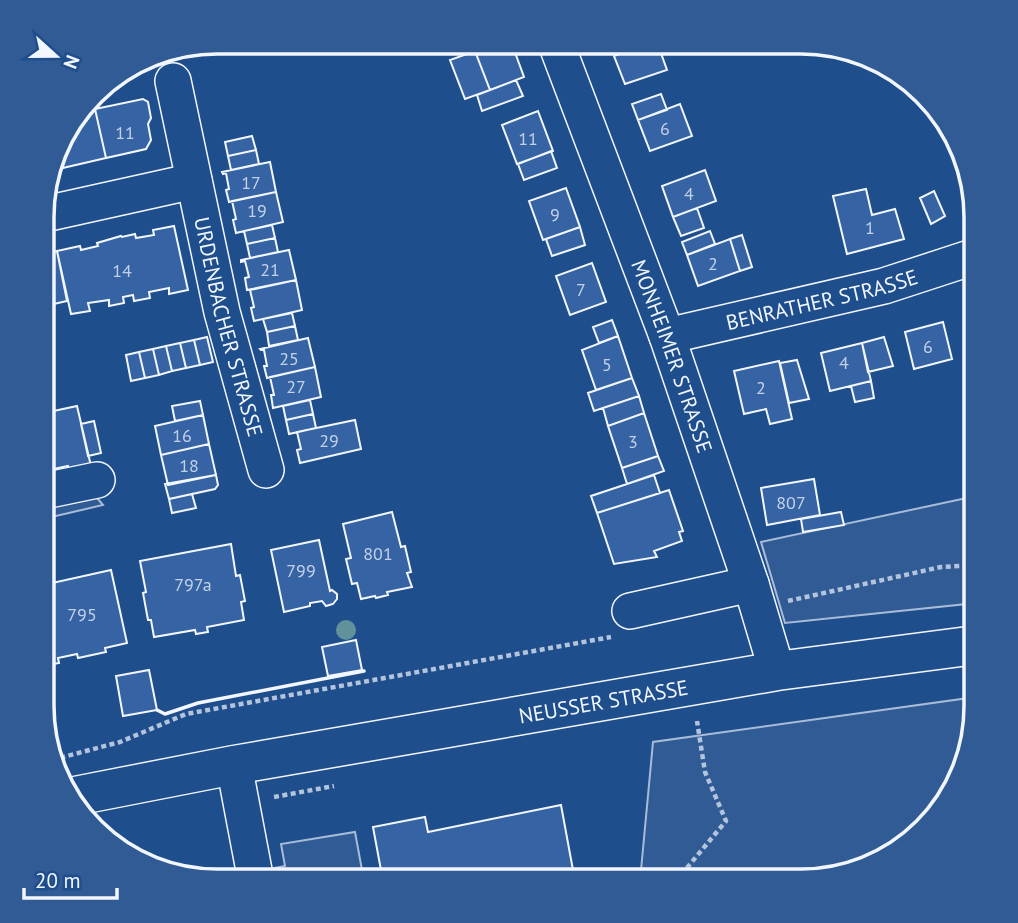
<svg xmlns="http://www.w3.org/2000/svg" width="1018" height="923" viewBox="0 0 1018 923" font-family="'PT Sans',sans-serif">
  <style>
    .built { fill: #305b95; stroke: #a8bbd7; stroke-width: 2 }
    .building { fill: #3563a3; stroke: #f2f6ff; stroke-width: 2 }
    .lines { fill: none; stroke-linecap: round; stroke-linejoin: round }
    .minor-casing { stroke: #f2f6ff; stroke-width: 38 }
    .major-casing { stroke: #f2f6ff; stroke-width: 41 }
    .path { stroke: #b3c4dc; stroke-width: 4.5; stroke-dasharray: 5 3.5; stroke-linecap: butt }
    .minor { stroke: #1f4e8c; stroke-width: 35 }
    .major { stroke: #1f4e8c; stroke-width: 38 }
    .wall { stroke: #f2f6ff; stroke-width: 3.5 }
    .tree { fill: #61919a }
    .labels { text-anchor: middle; dominant-baseline: central; stroke-width: 5; stroke-linejoin: round; paint-order: stroke }
    .number-label { font-size: 18px; fill: #c3d1e8 }
    .street-label { font-size: 21px; fill: #f2f6ff; stroke: #1f4e8c }
    .rim { fill: none; stroke: #f2f6ff; stroke-width: 3.5 }
  </style>
  <rect width="100%" height="100%" fill="#1f4e8c"/>
  <path class="built" d="M87,486L103,505L43,519L44,497Z
    M976,496V603L785,623L761,542Z
    M976,697V706L958,783L917,837L868,868L812,881H640L653,742Z
    M355,832L364,881H271L269,869L285,866L281,844Z"/>
  <path class="building" d="M611,45H642L615,55Z
    M642,45H658L667,70L625,84L614,56Z
    M486,47H513L524,77L490,90L475,51Z
    M475,51L490,90L465,99L450,60Z
    M516,80L523,96L482,111L477,95Z
    M661,94L667,110L638,120L632,104Z
    M143,99L148,102L151,118L148,124L151,140L146,149L106,158L95,109Z
    M680,104L692,136L650,151L638,120Z
    M95,109L106,158L54,170L52,165L65,130L80,112Z
    M538,111L553,151L517,164L502,125Z
    M252,136L256,150L228,156L225,142Z
    M256,150L259,164L231,170L228,156Z
    M551,151L557,168L524,180L518,164Z
    M270,162L276,192L229,202L226,190L229,189L226,173L223,174L222,172Z
    M705,170L716,201L673,217L662,186Z
    M566,188L580,227L543,240L529,201Z
    M866,189L872,215L895,209L904,239L847,254L833,196Z
    M934,191L945,216L931,224L920,198Z
    M276,192L283,222L236,233L233,220L236,219L232,201Z
    M697,208L704,228L681,236L673,217Z
    M272,225L275,238L247,244L244,231Z
    M174,226L188,290L169,294V288L149,292L150,298L134,301L133,295L123,297L124,303L109,306V300L88,303L90,311L71,314L57,251L80,246L81,250L98,246L97,243L121,236L122,237L135,234L136,238L154,235L153,230Z
    M580,227L585,245L552,256L546,239Z
    M710,231L715,244L687,255L682,242Z
    M742,235L752,267L740,271L730,239Z
    M275,238L278,252L250,258L247,244Z
    M730,239L740,271L698,286L687,255Z
    M289,250L296,280L247,290L245,278L249,277L245,261L241,262V260Z
    M57,251L67,301L45,306V254Z
    M592,263L606,302L570,315L556,276Z
    M296,280L302,310L254,321L251,308L254,307L250,290Z
    M292,313L295,326L267,332L263,319Z
    M612,320L618,336L599,343L593,327Z
    M943,322L952,359L914,369L905,332Z
    M295,326L298,340L269,346L267,332Z
    M618,336L632,378L596,390L582,350Z
    M207,337L213,362L200,365L194,340Z
    M884,337L893,366L868,372L862,343Z
    M308,338L315,367L267,378L264,366H267L264,350H261L260,349Z
    M194,340L200,365L186,368L180,343Z
    M180,343L186,368L172,371L166,346Z
    M862,343L871,381L830,391L821,353Z
    M166,346L172,371L159,375L153,349Z
    M153,349L159,375L145,378L139,352Z
    M139,352L145,378L131,381L126,355Z
    M797,360L809,399L789,403L780,363Z
    M779,361L792,419L770,424L766,409L744,414L734,371Z
    M315,367L321,397L273,408L271,395H274L270,377Z
    M632,378L639,396L594,411L588,393Z
    M871,381L874,398L855,402L851,386Z
    M639,396L644,413L608,426L603,408Z
    M310,400L313,414L286,420L283,406Z
    M200,401L203,415L175,421L172,406Z
    M77,406L91,466L69,470L68,466L44,471L45,476L44,477V413Z
    M644,413L658,456L622,468L608,426Z
    M313,414L316,428L289,434L286,420Z
    M203,415L209,444L161,455L155,426Z
    M355,420L361,449L300,463L297,450L301,449L297,432Z
    M94,421L101,453L88,456L81,424Z
    M209,444L216,475L168,485L161,455Z
    M658,456L664,471L627,484L622,468Z
    M216,475L218,485L215,489L169,499L165,484Z
    M654,475L660,493L597,513L591,496Z
    M814,479L820,515L767,525L761,488Z
    M669,490L683,531L679,532L682,541L654,551L657,557L614,564L597,513Z
    M192,494L196,508L172,513L169,499Z
    M392,512L401,547L405,546L411,572L407,573L412,587L387,592L388,595L376,598L375,596L361,599L357,583L352,584L346,559L351,558L343,524Z
    M841,512L844,525L803,532L801,519Z
    M319,540L330,591L332,590L337,594V599L333,604L326,606L322,601L310,603V606L284,612L271,550Z
    M231,544L236,576L240,575L245,601L241,602L244,620L207,627L208,632L196,634L195,630L154,637L151,620H148L143,593L146,592L140,561Z
    M111,570L127,643L105,648L106,652L78,658L77,654L58,658L59,663L43,666V585Z
    M356,640L362,670L328,676L322,647Z
    M149,670L157,710L123,716L116,676Z
    M561,805L575,881H383L373,827L425,817L428,832Z"/>
  <g class="lines">
    <defs>
      <g id="minor">
        <path id="s1" d="M557,46L667,336L751,584L777,671"/>
        <path id="s2" d="M173,81L222,312L266,470"/>
        <path d="M45,214L194,181"/>
        <path id="s3" d="M667,336L884,286L976,256"/>
        <path d="M44,491L97,480"/>
        <path d="M630,611L751,584"/>
        <path d="M234,765L256,881"/>
      </g>
      <g id="major">
        <path id="s4" d="M70,797L234,765L777,671L976,645"/>
      </g>
    </defs>
    <use href="#minor" class="minor-casing"/>
    <use href="#major" class="major-casing"/>
    <path class="path" d="M788,601L941,567L976,565
      M52,760L120,742L186,714L611,637
      M274,797L334,786
      M676,881L726,821L705,772L697,721"/>
    <use href="#minor" class="minor"/>
    <use href="#major" class="major"/>
    <path class="wall" d="M157,710L165,714L198,703L364,671"/>
  </g>
  <circle class="tree" cx="346" cy="630" r="10"/>
  <g class="labels">
    <g class="number-label">
      <text x="665" y="128">6</text>
      <text x="125" y="132">11</text>
      <text x="528" y="138">11</text>
      <text x="251" y="182">17</text>
      <text x="689" y="193">4</text>
      <text x="257" y="210">19</text>
      <text x="555" y="214">9</text>
      <text x="870" y="227">1</text>
      <text x="713" y="263">2</text>
      <text x="270" y="269">21</text>
      <text x="122" y="270">14</text>
      <text x="581" y="289">7</text>
      <text x="928" y="346">6</text>
      <text x="289" y="358">25</text>
      <text x="844" y="362">4</text>
      <text x="607" y="364">5</text>
      <text x="296" y="386">27</text>
      <text x="761" y="387">2</text>
      <text x="182" y="435">16</text>
      <text x="329" y="440">29</text>
      <text x="633" y="441">3</text>
      <text x="189" y="465">18</text>
      <text x="791" y="502">807</text>
      <text x="378" y="553">801</text>
      <text x="301" y="570">799</text>
      <text x="193" y="584">797a</text>
      <text x="82" y="614">795</text>
    </g>
    <g class="street-label">
      <text stroke="none"><textPath href="#s3" startOffset="159">BENRATHER STRASSE</textPath></text>
      <text stroke="none"><textPath href="#s2" startOffset="252">URDENBACHER STRASSE</textPath></text>
      <text stroke="none"><textPath href="#s1" startOffset="331">MONHEIMER STRASSE</textPath></text>
      <text stroke="none"><textPath href="#s4" startOffset="542">NEUSSER STRASSE</textPath></text>
    </g>
  </g>
  <path d="M0 0H1018V923H0ZM217 54H801A163 163 0 0 1 964 217V706A163 163 0 0 1 801 869H217A163 163 0 0 1 54 706V217A163 163 0 0 1 217 54Z" fill="#305b95" fill-rule="evenodd"/>
  <path class="rim" d="M217 54H801A163 163 0 0 1 964 217V706A163 163 0 0 1 801 869H217A163 163 0 0 1 54 706V217A163 163 0 0 1 217 54Z"/>
  <g transform="translate(56 56) rotate(111)" stroke="#1f4e8c" stroke-width="5" paint-order="stroke">
  <path d="M0-5L12 26L0 18L-12 26Z" fill="#f2f6ff"/>
  <text y="-10" font-size="19" font-weight="bold" text-anchor="middle" fill="#f2f6ff">N</text>
  </g>
  <path d="M24 888v10h93v-10" fill="none" stroke="#f2f6ff" stroke-width="3.5"/>
  <text x="35" y="888" font-size="21" fill="#f2f6ff" stroke="#1f4e8c" stroke-width="5" paint-order="stroke">20 m</text>
</svg>
